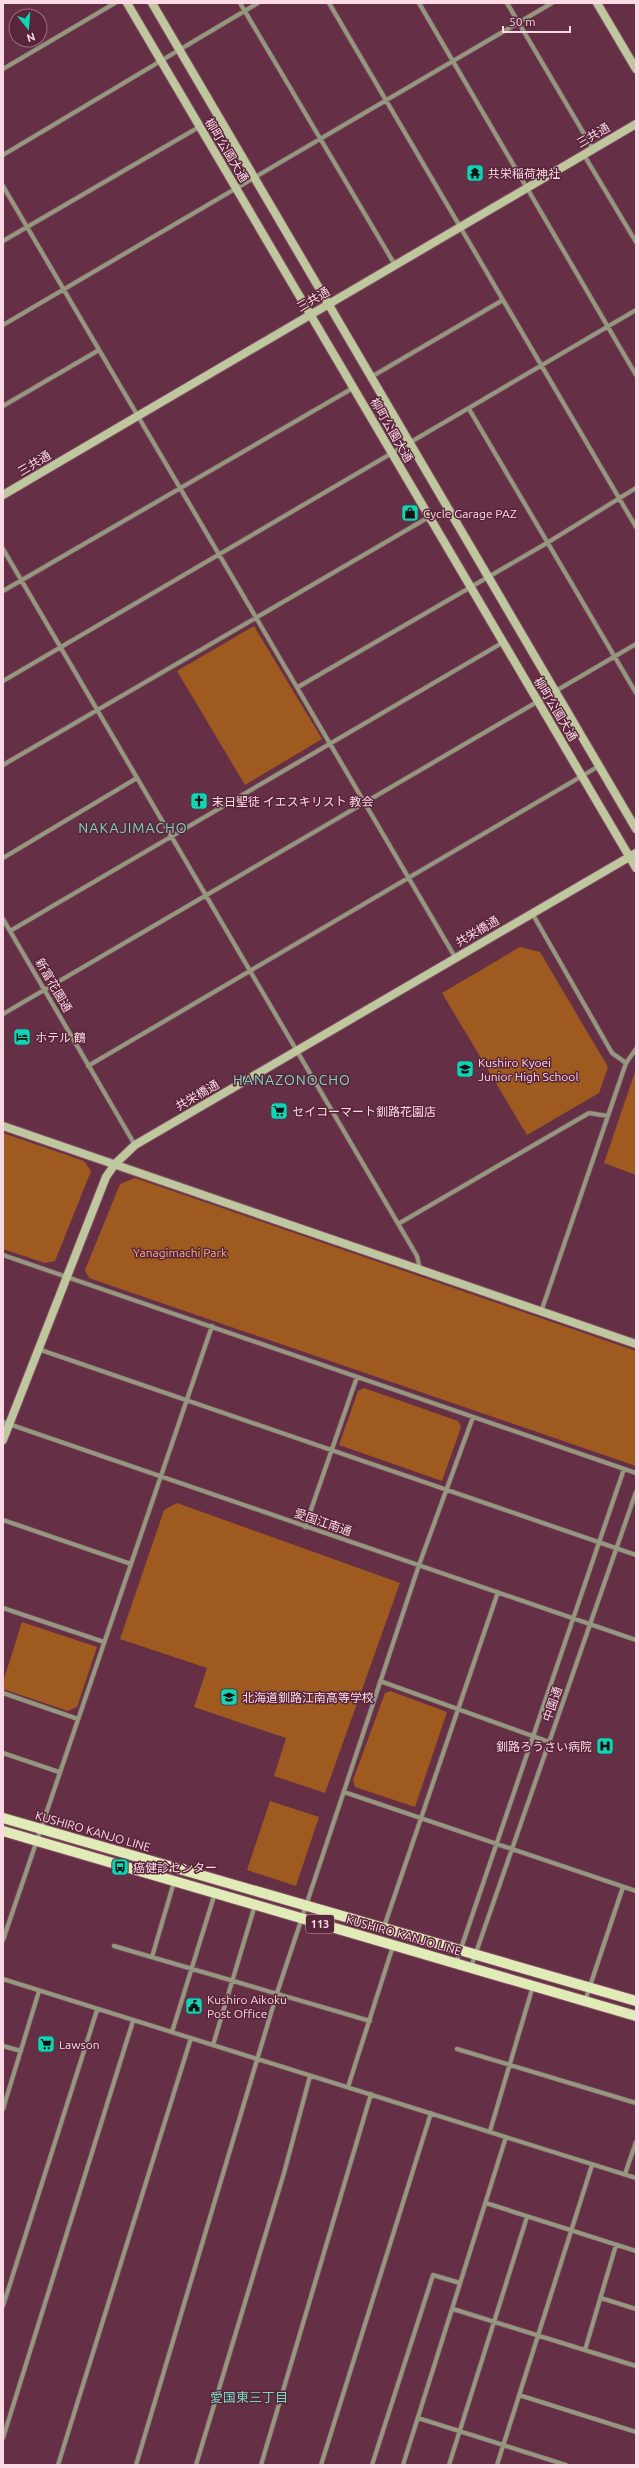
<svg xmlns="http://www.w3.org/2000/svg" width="639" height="2468" viewBox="0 0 639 2468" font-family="Ubuntu,'Noto Sans JP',sans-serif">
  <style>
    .green { fill: #9f5a20 }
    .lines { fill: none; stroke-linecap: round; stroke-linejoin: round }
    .street-casing { stroke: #804e62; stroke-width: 5.5 }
    .secondary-casing { stroke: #804e62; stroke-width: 10 }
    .primary-casing { stroke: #804e62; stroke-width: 12 }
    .street { stroke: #93987f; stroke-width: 4 }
    .secondary { stroke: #bfc79e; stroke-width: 8 }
    .primary { stroke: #e1ebb7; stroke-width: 10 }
    .labels { text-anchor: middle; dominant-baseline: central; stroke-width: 3; stroke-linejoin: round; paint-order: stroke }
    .shield { fill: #59253a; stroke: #caa3b2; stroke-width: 1 }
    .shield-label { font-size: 11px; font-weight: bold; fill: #fbd9e5 }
    .street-label { font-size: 12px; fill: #fbd9e5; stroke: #59253a }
    .poi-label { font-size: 12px; fill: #fbd9e5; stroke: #59253a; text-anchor: start }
    .park-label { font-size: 12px; fill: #f2b080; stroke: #59253a }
    .neighbourhood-label { font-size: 13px; fill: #75d8c0; stroke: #59253a }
    .quarter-label { font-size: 14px; letter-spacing: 1px; fill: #75d8c0; stroke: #59253a }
  </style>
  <rect width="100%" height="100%" fill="#652f45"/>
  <path class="green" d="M254,626L322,739L245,785L177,671Z
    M520,947L540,952L608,1067L599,1093L527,1135L442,993Z
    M636,1069V1175L604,1163Z
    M3,1133L84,1161L91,1171L55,1261L45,1263L3,1249Z
    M135,1178L636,1351V1466L89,1278L85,1270L120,1184Z
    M364,1388L458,1421L461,1427L442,1481L339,1445L358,1391Z
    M177,1503L400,1583L325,1793L274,1776L286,1738L194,1707L207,1668L120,1639L164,1510Z
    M22,1622L97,1647L77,1707L68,1711L3,1689V1682Z
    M390,1691L447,1712L415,1807L355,1787L353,1780L385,1693Z
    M270,1801L319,1817L296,1886L247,1870Z"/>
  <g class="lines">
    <defs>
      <path id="street" d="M240,3L395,265
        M329,3L636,527
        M419,3L636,375
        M507,3L593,149
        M3,69L115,3
        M3,155L258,3
        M584,155L636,242
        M3,186C154,442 305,699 455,957
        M3,241L199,127
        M3,325L552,3
        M371,377L503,300
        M3,406L99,350
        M469,409L636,693
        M3,549L417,1256L420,1269
        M3,591L353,388
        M3,681L636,310
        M298,687L547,543L636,488
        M3,765L429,517
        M3,858L137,778
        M532,913L612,1053L626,1063
        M3,919L135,1145
        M10,931L502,643
        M3,1014L636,644
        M88,1066L599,766
        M398,1224L589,1113L608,1116
        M3,1255L636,1473
        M541,1312L626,1063L636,1049
        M38,1349L636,1555
        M3,1422L636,1640
        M3,1520L131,1564
        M305,1527L357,1377
        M3,1608L104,1642
        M380,1681L549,1742
        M3,1693L78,1719
        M3,1753L59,1772
        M344,1792L636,1891
        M384,1927L498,1592
        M3,1940L212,1326
        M114,1946L370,2021
        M152,1957L174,1882
        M456,1963L624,1469
        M471,1967L636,1492
        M3,1979L636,2178
        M585,2001L623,1887
        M172,2032L215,1893
        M213,2045L255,1905
        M3,2046L21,2051
        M457,2049L636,2103
        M348,2087L393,1946
        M3,2109L39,1991
        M490,2131L533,1986
        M625,2174L636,2142
        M486,2203L636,2251
        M601,2298L636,2309
        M3,2306L97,2010
        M453,2309L636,2366
        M585,2350L616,2245
        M519,2395L636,2432
        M418,2418L566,2465
        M3,2438L133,2021
        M58,2465L191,2038
        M136,2465L277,1993L419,1565L473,1417
        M196,2465L284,2173L310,2076
        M261,2465L371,2094
        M321,2465L431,2113
        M372,2465L433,2275L460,2283
        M403,2465L506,2137
        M449,2465L527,2217
        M497,2465L592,2165"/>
      <path id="secondary" d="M127,3L636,868
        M152,3L636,829
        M597,3L636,69
        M3,495L636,124
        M3,1126L636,1344
        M3,1440L106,1177L115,1164L135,1145L636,853"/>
      <path id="primary" d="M3,1818L636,2001
        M3,1831L636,2016"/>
    </defs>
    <use href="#street" class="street-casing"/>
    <use href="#secondary" class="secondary-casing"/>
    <use href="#primary" class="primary-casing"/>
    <use href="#street" class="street"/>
    <use href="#secondary" class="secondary"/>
    <use href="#primary" class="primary"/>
  </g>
  <defs>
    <symbol id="temple-square" viewBox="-11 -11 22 22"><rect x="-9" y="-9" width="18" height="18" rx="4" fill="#10d5b4" stroke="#59253a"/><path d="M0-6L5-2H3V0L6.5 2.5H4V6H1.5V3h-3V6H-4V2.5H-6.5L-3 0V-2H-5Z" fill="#111"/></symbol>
    <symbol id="shop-square" viewBox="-11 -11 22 22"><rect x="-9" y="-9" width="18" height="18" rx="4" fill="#10d5b4" stroke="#59253a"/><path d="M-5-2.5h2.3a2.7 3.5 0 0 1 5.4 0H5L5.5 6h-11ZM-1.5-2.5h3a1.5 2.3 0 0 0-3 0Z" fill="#111"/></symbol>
    <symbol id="church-square" viewBox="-11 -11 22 22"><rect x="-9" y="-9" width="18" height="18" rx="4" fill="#10d5b4" stroke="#59253a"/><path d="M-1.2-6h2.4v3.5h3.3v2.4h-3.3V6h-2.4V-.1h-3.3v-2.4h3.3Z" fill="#111"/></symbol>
    <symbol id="hotel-square" viewBox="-11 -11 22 22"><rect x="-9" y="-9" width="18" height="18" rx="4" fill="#10d5b4" stroke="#59253a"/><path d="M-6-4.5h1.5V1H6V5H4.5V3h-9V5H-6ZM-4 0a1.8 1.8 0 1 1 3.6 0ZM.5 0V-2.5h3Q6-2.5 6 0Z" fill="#111"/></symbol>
    <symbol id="school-square" viewBox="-11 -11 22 22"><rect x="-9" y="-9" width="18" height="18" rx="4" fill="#10d5b4" stroke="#59253a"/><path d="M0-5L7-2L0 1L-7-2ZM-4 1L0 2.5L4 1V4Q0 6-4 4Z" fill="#111"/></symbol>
    <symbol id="supermarket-square" viewBox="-11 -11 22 22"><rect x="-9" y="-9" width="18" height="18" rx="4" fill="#10d5b4" stroke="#59253a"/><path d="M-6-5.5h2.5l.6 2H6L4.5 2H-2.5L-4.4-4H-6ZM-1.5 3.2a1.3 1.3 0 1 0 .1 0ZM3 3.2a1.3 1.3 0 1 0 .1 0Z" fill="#111"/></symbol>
    <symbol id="hospital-square" viewBox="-11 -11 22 22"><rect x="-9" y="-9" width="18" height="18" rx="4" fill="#10d5b4" stroke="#59253a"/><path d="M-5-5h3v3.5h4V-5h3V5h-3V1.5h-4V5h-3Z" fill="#111"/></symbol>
    <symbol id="bus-square" viewBox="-11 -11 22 22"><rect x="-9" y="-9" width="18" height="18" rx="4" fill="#10d5b4" stroke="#59253a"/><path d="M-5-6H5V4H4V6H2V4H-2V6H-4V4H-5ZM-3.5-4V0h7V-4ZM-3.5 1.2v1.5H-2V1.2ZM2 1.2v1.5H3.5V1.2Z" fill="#111"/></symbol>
    <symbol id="civic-square" viewBox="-11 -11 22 22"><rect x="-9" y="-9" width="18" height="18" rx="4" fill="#10d5b4" stroke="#59253a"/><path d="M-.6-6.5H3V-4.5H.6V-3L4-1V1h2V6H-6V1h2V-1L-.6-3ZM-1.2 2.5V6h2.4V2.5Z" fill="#111"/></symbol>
  </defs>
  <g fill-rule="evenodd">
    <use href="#temple-square" x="465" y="163" width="20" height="20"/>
    <use href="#shop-square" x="400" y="503" width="20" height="20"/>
    <use href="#church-square" x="189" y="791" width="20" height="20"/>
    <use href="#hotel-square" x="12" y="1027" width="20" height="20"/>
    <use href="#school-square" x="455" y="1059" width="20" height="20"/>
    <use href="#supermarket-square" x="269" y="1101" width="20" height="20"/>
    <use href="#school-square" x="219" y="1687" width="20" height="20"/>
    <use href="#hospital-square" x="595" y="1736" width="20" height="20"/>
    <use href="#bus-square" x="110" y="1857" width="20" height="20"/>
    <use href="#civic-square" x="184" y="1996" width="20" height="20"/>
    <use href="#supermarket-square" x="36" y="2034" width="20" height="20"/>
  </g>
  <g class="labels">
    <rect class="shield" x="306" y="1915" width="28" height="18" rx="3"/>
    <g class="shield-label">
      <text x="320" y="1924">113</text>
    </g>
    <g class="street-label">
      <text transform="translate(593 135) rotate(-30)">三共通</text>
      <text transform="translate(227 150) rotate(59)">柳町公園大通</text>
      <text transform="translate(313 299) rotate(-30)">三共通</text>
      <text transform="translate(392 430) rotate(60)">柳町公園大通</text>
      <text transform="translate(34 463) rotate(-31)">三共通</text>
      <text transform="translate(556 709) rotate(59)">柳町公園大通</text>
      <text transform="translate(477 931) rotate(-30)">共栄橋通</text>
      <text transform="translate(54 985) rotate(60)">新富花園通</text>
      <text transform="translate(197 1095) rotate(-30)">共栄橋通</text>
      <text transform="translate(323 1522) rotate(19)">愛国江南通</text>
      <text transform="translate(552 1704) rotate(-71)">中園通</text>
      <text transform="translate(93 1831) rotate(16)">KUSHIRO KANJO LINE</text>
      <text transform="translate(404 1935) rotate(16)">KUSHIRO KANJO LINE</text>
    </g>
    <g class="poi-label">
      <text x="488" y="173">共栄稲荷神社</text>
      <text x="423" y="513">Cycle Garage PAZ</text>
      <text x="212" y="801">末日聖徒 イエスキリスト 教会</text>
      <text x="35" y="1037">ホテル 鶴</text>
      <text x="478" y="1062">Kushiro Kyoei<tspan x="478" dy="14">Junior High School</tspan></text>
      <text x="292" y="1111">セイコーマート釧路花園店</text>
      <text x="242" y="1697">北海道釧路江南高等学校</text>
      <text x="592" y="1746" text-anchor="end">釧路ろうさい病院</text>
      <text x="133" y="1867">癌健診センター</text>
      <text x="207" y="1999">Kushiro Aikoku<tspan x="207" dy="14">Post Office</tspan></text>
      <text x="59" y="2044">Lawson</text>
    </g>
    <g class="park-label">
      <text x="180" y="1252">Yanagimachi Park</text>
    </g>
    <g class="neighbourhood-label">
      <text x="249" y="2397">愛国東三丁目</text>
    </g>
    <g class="quarter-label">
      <text x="133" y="828">NAKAJIMACHO</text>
      <text x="292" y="1080">HANAZONOCHO</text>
    </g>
  </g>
  <rect width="639" height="2468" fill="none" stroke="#fbd9e5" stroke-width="8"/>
  <g transform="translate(28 28) rotate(163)"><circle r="19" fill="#59253a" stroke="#9a6d7e"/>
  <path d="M0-3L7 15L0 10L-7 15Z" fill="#10d5b4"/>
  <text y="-6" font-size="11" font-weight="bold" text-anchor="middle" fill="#fbd9e5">N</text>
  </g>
  <path d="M503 26v6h67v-6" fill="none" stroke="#fbd9e5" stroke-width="2"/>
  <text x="509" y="26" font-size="12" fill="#fbd9e5" stroke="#59253a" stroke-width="3" paint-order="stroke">50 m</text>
</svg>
